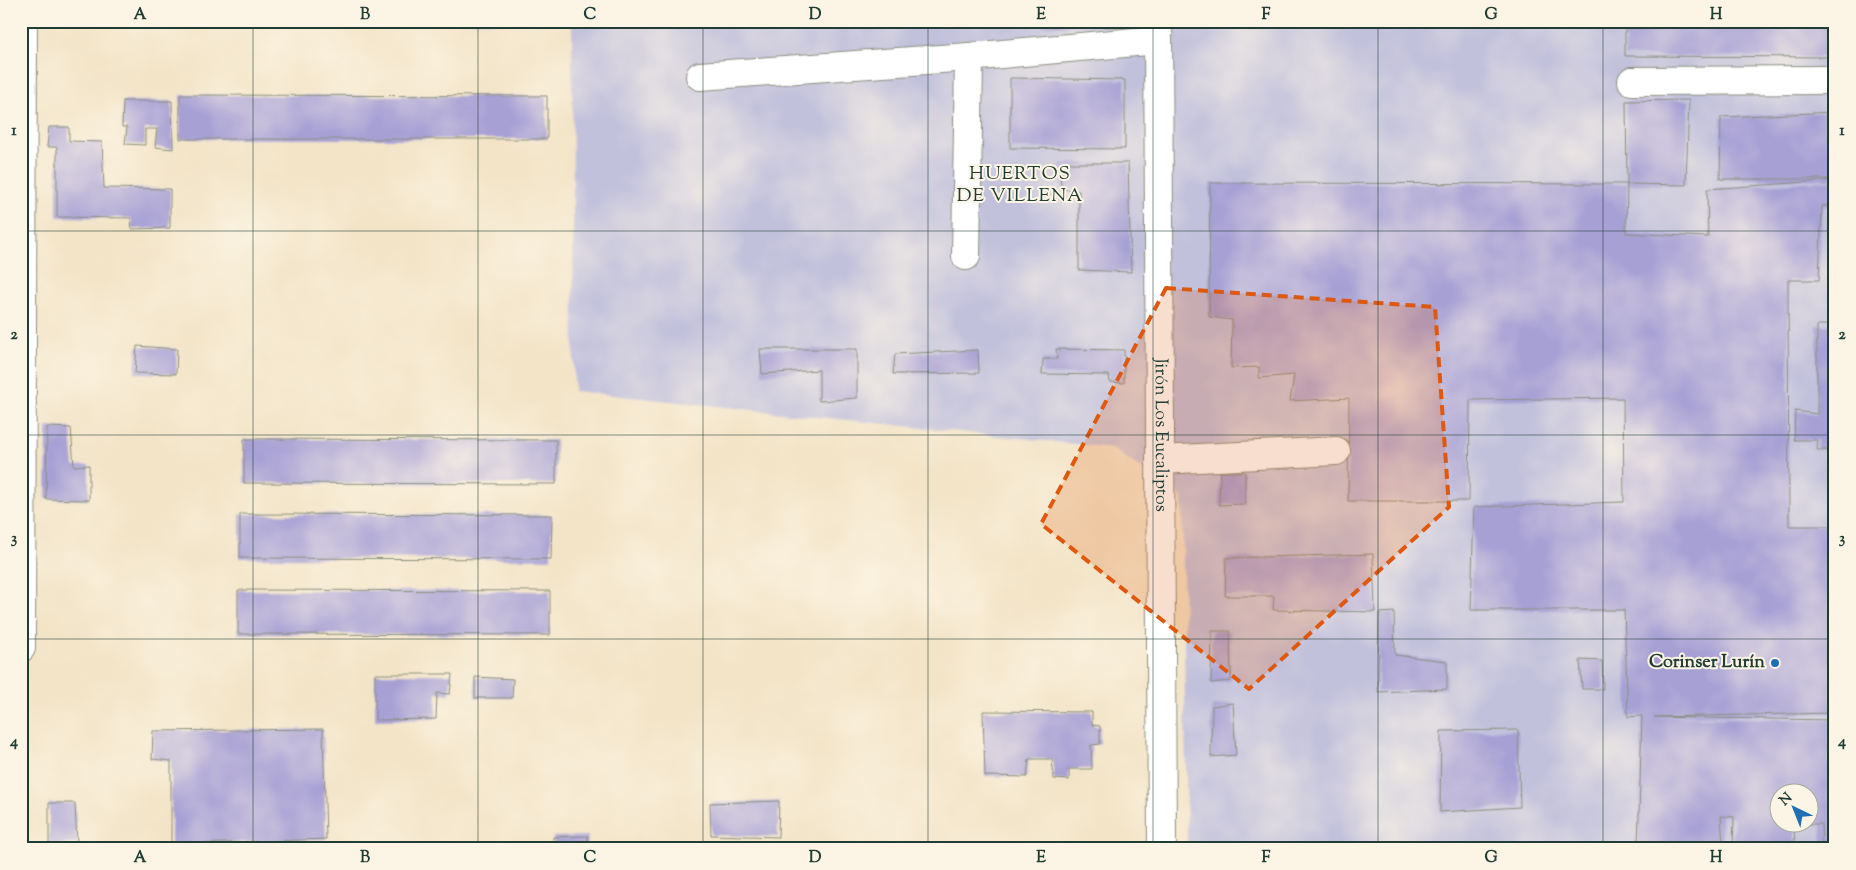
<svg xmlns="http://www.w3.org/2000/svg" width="1856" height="870" viewBox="0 0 1856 870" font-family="'Sorts Mill Goudy',serif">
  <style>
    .industrial { fill: #c2c1dc; fill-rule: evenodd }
    .building { fill: #a7a0d5 }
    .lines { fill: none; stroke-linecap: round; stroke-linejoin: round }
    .minor-casing { stroke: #89907e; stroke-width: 30 }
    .minor { stroke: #fff; stroke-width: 28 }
    .marked { fill: #de580e; fill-opacity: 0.2; stroke: #de580e; stroke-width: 4; stroke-dasharray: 10 6; stroke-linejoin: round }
    .grid { fill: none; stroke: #1f3d34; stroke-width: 1; stroke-opacity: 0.55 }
    .poi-dot { fill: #1f6fb2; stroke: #fcf5e5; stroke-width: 2 }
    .labels { text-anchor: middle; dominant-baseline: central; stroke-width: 4; stroke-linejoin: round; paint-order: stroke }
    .street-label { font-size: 18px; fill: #1f3d34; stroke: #fcf5e5 }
    .poi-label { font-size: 18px; font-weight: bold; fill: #1f3d34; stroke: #fcf5e5; text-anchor: end }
    .neighbourhood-label { font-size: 19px; letter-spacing: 1px; fill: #1f3d34; stroke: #fcf5e5 }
    .neatline { fill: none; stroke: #1f3d34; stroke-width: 2 }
    .grid-label { font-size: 16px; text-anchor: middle; font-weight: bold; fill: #1f3d34 }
  </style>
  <rect width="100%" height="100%" fill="#fcf5e5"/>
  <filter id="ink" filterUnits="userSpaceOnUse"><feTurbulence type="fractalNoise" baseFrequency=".02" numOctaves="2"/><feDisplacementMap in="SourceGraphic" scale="10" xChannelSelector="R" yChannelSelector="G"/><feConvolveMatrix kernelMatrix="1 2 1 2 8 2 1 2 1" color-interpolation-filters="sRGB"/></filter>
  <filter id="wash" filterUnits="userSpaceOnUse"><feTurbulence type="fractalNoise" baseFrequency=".0096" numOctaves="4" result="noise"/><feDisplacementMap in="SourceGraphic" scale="20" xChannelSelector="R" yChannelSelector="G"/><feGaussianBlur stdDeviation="1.12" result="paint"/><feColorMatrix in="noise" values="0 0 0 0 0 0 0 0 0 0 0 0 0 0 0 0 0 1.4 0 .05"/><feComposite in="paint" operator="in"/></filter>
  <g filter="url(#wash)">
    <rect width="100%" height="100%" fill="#f3e4c8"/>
    <path class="industrial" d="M388,21H1835V849H1187L1182,497L1112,448L574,391L572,24ZM1778,792H1808V822H1778Z"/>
    <g id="blocks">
      <path class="building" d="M833,21H855L856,25L833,23Z
        M1043,21H1127L1126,27L1043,26Z
        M1625,21H1835V57L1625,56Z
        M1010,78L1125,80V149L1010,148Z
        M180,95L547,96V139H180Z
        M1689,100L1686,185L1627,184L1626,101Z
        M123,101H172L173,149L155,147L157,129H145V145L125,144L127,127H122Z
        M1835,112V179H1720L1721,117Z
        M49,127H69V141L102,142L104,188L170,189V228L132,229L131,218L57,217V147H47Z
        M1060,163H1128L1131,272L1079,270V191L1061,189Z
        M1835,180V205L1822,206L1819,280H1788L1789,526H1835V713L1654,717L1835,720V846H1822L1821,824H1808V792H1778V822H1794L1795,844L1733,846L1734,817L1721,816L1723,844L1666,846L1665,849H1630L1638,847L1642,716L1628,717L1624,610H1471L1474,507L1624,502L1623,398L1470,400L1469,501H1348L1349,398L1290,401L1294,375L1259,378V367L1231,368L1232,320L1209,317L1210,183L1627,184L1626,233L1708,237L1707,189Z
        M1817,325H1835V450H1817L1818,440H1794L1795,411L1817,414Z
        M137,346L177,349L176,374L135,373Z
        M760,349H857V398L819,401V370L762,374Z
        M1056,349L1124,350V383L1110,382L1109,375L1042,374L1043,359H1057Z
        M978,350L979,373L893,374L895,354Z
        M47,427L71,428L74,466L89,465V500L46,499Z
        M244,439L556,440V484L244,483Z
        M1220,472H1245V504L1219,505Z
        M240,514L552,515L551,559L240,558Z
        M1373,554L1375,612L1273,610L1274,596H1225L1226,558Z
        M238,590L550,591V635L238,634Z
        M1394,612L1395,655L1447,661V689L1378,692L1379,613Z
        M1212,631H1230L1231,681L1211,683Z
        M1580,660L1602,661L1603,689H1582Z
        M375,674H452L450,694L437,693L436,719L375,720Z
        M475,677L513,679L512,698H475Z
        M1233,703L1236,755L1211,757L1212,706Z
        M983,711L1092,712V725L1100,726V744L1091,745L1092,769H1069V780L1054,779L1052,759H1029L1027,777L985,776Z
        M323,729L326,839L171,845V761L152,759L153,731Z
        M1518,730L1520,807L1440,812L1441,731Z
        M779,801L778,837L711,835L710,803Z
        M49,803H75L77,844L49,845Z
        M588,836L587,849H553V837Z"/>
    </g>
  </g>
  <g filter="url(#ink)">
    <use href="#blocks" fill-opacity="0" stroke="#89907e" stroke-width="1"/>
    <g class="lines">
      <defs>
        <g id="minor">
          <path id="s1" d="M1158,21L1162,849"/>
          <path d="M700,76L969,57L1158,40"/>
          <path d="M1632,81L1835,80"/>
          <path d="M966,256L969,57"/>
          <path d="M1160,460L1336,451"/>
          <path d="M21,648L23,21"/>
        </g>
      </defs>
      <use href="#minor" class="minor-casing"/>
      <use href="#minor" class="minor"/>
    </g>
  </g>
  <path class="marked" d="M1166,288L1435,307L1449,507L1249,689L1041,524Z"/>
  <path class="grid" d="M253,21V849M478,21V849M703,21V849M928,21V849M1153,21V849M1378,21V849M1603,21V849M21,231H1835M21,435H1835M21,639H1835"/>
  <circle class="poi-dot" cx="1775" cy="663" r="5"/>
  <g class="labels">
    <g class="street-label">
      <text stroke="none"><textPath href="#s1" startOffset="414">Jirón Los Eucaliptos</textPath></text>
    </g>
    <g class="poi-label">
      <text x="1765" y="663">Corinser Lurín</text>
    </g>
    <g class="neighbourhood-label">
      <text x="1020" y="174">HUERTOS<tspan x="1020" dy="22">DE VILLENA</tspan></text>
    </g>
  </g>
  <rect width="1856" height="870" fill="none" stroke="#fcf5e5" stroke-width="55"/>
  <g transform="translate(1794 808) rotate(317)"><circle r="24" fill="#fcf5e5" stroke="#a4ab9e"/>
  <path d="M0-4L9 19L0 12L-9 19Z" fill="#1f6fb2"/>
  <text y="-8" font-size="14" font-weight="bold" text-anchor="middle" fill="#1f3d34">N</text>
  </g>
  <rect x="28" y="28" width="1800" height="814" class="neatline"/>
  <g class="grid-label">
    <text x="140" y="19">A</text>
    <text x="365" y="19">B</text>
    <text x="590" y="19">C</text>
    <text x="815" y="19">D</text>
    <text x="1041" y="19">E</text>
    <text x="1266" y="19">F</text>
    <text x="1491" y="19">G</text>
    <text x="1716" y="19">H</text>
    <text x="14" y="135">1</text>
    <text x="1842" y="135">1</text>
    <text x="14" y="339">2</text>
    <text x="1842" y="339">2</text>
    <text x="14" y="543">3</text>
    <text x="1842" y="543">3</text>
    <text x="14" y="746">4</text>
    <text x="1842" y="746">4</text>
    <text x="140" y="862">A</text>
    <text x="365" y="862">B</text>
    <text x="590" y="862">C</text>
    <text x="815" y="862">D</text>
    <text x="1041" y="862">E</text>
    <text x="1266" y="862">F</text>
    <text x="1491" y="862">G</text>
    <text x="1716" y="862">H</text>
  </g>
</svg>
